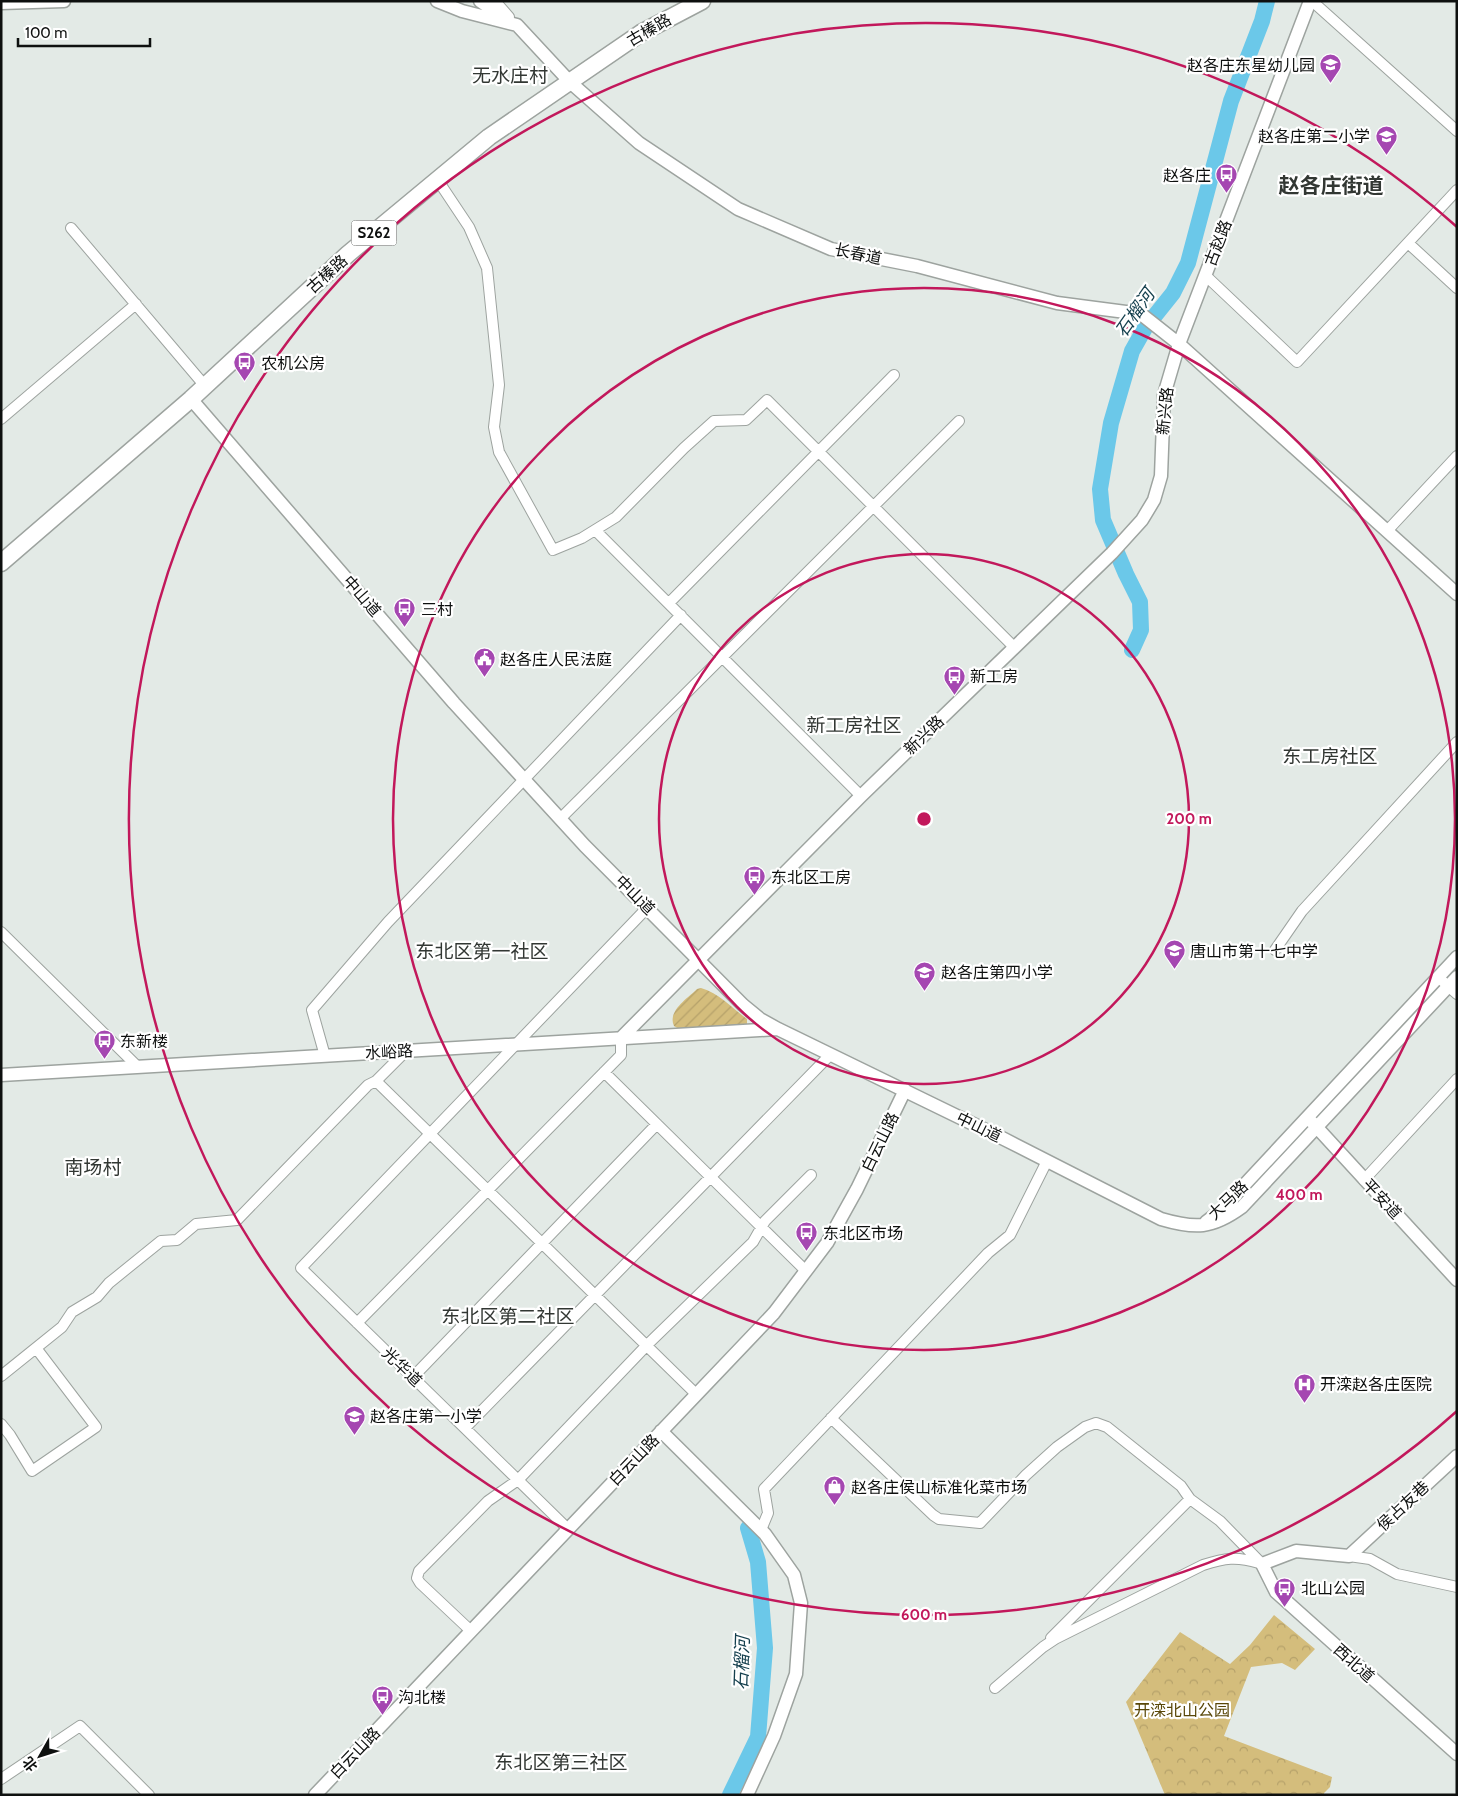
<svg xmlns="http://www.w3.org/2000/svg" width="1458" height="1796" viewBox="0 0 1458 1796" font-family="Cabin,'Noto Sans SC',sans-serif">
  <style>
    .park { fill: url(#park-crowns) }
    .garden { fill: url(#garden-furrows) }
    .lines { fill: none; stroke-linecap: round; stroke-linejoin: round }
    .river { stroke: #6bc8e9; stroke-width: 16 }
    .minor-casing { stroke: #9da39f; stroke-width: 12 }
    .tertiary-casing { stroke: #9da39f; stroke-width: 15 }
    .primary-casing { stroke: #9da39f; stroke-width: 19 }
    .minor { stroke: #fff; stroke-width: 10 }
    .tertiary { stroke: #fff; stroke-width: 12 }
    .primary { stroke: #fff; stroke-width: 16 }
    .ring { fill: none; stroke: #c2185b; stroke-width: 2.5 }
    .labels { text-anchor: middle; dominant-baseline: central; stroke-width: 4.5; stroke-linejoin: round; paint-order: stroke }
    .shield { fill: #fff; stroke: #565857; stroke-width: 1 }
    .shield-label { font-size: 15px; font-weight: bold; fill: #0e100f }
    .street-label { font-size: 16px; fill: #0e100f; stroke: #fff }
    .poi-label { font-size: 16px; fill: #0e100f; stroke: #fff; text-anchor: start }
    .park-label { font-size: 16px; fill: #594708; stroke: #fff }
    .water-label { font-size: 18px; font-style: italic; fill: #143f4d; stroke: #fff }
    .quarter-label { font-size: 19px; fill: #323733; stroke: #fff }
    .district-label { font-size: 21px; font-weight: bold; fill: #323733; stroke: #fff }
    .centre { fill: #c2185b; stroke: #fff; stroke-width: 2.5 }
    .ring-label { font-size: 15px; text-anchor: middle; font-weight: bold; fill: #c2185b; stroke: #fff; stroke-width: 4.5; stroke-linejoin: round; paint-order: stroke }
  </style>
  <defs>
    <pattern id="park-crowns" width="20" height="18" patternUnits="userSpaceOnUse" patternTransform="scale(1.25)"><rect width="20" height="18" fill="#d4bd7c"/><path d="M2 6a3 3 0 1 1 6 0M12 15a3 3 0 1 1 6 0" fill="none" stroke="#b5a16a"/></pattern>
    <pattern id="garden-furrows" width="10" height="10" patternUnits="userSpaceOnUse" patternTransform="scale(1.25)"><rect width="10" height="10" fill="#d4bd7c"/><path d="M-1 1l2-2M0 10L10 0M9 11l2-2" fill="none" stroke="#b5a16a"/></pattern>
  </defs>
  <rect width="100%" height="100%" fill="#e3eae6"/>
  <path class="park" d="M1274,1615L1315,1649L1295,1670L1282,1663L1251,1667L1224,1736L1332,1777L1330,1787L1324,1793V1795H1165L1126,1702L1180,1632L1230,1664L1250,1645Z"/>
  <path class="garden" d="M701,988C719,993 732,1008 747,1019V1025L679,1029L674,1026C667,1011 688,998 697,989Z"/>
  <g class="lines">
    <path class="river" d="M1132,650L1141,630L1140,602L1126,574L1103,520L1100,489L1111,423L1132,351L1145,328L1173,293L1188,263L1231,101L1262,21L1267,1
      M730,1795L758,1737L765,1648L758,1562L748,1528"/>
    <defs>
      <path id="minor" d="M495,1L509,17
        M1312,1L1457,131
        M437,179L469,227L487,268L499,385L494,427L499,452L553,550L582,538L616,517L684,448L714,421L746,420L767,400L1014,647
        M71,228L205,386
        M1408,243L1457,288
        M1205,275L1297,362L1457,190
        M1,419L136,304
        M595,530L861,796
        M1387,531L1457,456
        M669,603L894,375
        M560,819L959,421
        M1,932L138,1067
        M1275,950L1302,911L1457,742
        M1438,977L1457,994
        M406,1051L376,1081L696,1394
        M325,1056L312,1010L388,922L681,615
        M604,1072L806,1271
        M1364,1180L1457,1079
        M357,1323L621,1055V1038
        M1,1376L62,1327L72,1312L97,1297L109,1283L161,1241L177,1240L196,1224L237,1220L368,1085L376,1081
        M413,1377L657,1124
        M831,1418L933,1515L939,1519L980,1523L1026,1475L1057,1447L1085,1427L1096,1423L1107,1427L1181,1486L1190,1499L1220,1521L1262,1564
        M1,1424L10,1435L32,1471L96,1427L36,1348
        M465,1428L830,1055
        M568,1529L301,1268L647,908
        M761,1530L768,1513L764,1489L988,1253L1010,1235L1047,1161
        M1349,1556L1370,1559L1397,1574L1457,1587
        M471,1631L420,1583L417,1578L419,1571L488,1501L518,1480L647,1345L753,1242L765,1221L811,1175
        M1051,1638L1190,1499
        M995,1688L1043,1647L1055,1639L1203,1565C1225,1558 1236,1556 1259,1563
        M1,1779L80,1726L149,1795"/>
      <path id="tertiary" d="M437,1L462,11L517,25L570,82L639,143L738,209L831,249L917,266L1057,303L1141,314L1179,344L1457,594
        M480,1L506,19
        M1,3L64,1
        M191,399L454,703L585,846L743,1005L760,1019L778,1029L1004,1139L1161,1219C1195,1229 1212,1229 1242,1207L1457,977
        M621,1038L861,796L1112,553L1142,520L1154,500L1161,476L1164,395L1179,344L1310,1
        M1,1075L777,1029
        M1311,1121L1457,1280
        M1206,1222L1219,1212L1457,957
        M661,1431L765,1534L794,1575L801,1603L796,1674L774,1736L747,1795
        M1457,1456L1349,1556L1296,1551L1262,1564L1276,1592L1457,1754
        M315,1795L774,1313L827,1243L857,1189L905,1090"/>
      <path id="primary" d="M1,563L191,399L348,254L489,137L641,33L702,1"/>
    </defs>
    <use href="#minor" class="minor-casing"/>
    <use href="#tertiary" class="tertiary-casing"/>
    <use href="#primary" class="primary-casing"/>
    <use href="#minor" class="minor"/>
    <use href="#tertiary" class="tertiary"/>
    <use href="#primary" class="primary"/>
  </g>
  <g class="ring">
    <circle cx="924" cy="819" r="265"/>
    <circle cx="924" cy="819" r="531"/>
    <path d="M1457 1411A796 796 0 1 1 1457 227"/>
  </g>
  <defs>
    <symbol id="school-pin" viewBox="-11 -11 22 30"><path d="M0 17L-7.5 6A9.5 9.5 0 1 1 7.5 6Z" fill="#a547b1" stroke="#fff"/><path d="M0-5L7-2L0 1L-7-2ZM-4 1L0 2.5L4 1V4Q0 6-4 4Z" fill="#fff"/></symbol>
    <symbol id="bus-pin" viewBox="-11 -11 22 30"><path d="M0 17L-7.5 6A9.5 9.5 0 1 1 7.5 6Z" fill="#a547b1" stroke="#fff"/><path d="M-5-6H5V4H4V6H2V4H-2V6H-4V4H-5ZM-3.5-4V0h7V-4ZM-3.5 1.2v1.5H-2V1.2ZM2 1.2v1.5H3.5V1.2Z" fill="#fff"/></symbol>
    <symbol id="civic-pin" viewBox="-11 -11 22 30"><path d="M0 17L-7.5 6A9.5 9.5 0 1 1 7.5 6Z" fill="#a547b1" stroke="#fff"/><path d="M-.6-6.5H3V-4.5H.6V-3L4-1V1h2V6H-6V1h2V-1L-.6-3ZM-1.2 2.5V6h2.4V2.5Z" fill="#fff"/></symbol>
    <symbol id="hospital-pin" viewBox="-11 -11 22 30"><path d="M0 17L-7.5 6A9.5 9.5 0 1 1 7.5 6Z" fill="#a547b1" stroke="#fff"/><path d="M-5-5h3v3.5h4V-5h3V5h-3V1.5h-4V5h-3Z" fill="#fff"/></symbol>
    <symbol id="shop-pin" viewBox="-11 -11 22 30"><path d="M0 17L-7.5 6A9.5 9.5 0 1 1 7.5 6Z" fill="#a547b1" stroke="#fff"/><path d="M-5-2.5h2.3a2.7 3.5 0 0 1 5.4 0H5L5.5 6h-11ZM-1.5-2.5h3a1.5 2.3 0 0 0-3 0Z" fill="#fff"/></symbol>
  </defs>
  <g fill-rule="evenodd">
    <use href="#school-pin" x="1318" y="52" width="25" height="34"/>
    <use href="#school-pin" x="1374" y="124" width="25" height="34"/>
    <use href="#bus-pin" x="1214" y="162" width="25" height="34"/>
    <use href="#bus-pin" x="232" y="350" width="25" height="34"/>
    <use href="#bus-pin" x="392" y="596" width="25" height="34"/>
    <use href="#civic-pin" x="472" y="646" width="25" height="34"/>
    <use href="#bus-pin" x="942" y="664" width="25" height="34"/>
    <use href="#bus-pin" x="742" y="864" width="25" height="34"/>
    <use href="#school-pin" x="1162" y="938" width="25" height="34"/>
    <use href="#school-pin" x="912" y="960" width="25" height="34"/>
    <use href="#bus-pin" x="92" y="1028" width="25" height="34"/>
    <use href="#bus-pin" x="794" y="1220" width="25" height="34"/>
    <use href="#hospital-pin" x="1292" y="1372" width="25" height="34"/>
    <use href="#school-pin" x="342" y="1404" width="25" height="34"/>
    <use href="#shop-pin" x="822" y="1474" width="25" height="34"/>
    <use href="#bus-pin" x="1272" y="1576" width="25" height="34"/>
    <use href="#bus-pin" x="370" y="1684" width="25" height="34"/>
  </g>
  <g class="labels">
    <rect class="shield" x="351.5" y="220.5" width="45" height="25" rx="4"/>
    <g class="shield-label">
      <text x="374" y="233">S262</text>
    </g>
    <g class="street-label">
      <text transform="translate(649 30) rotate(-30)">古榛路</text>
      <text transform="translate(1218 243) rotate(-69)">古赵路</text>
      <text transform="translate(858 254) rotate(12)">长春道</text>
      <text transform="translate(327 274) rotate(-42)">古榛路</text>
      <text transform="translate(1165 411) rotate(-84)">新兴路</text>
      <text transform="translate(362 596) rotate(49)">中山道</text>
      <text transform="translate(924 735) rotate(-44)">新兴路</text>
      <text transform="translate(635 895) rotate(45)">中山道</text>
      <text transform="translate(389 1052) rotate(-3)">水峪路</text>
      <text transform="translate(979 1127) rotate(26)">中山道</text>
      <text transform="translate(880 1142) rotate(-64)">白云山路</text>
      <text transform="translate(1382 1199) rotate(47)">平安道</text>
      <text transform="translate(1228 1200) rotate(-44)">大马路</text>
      <text transform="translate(402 1367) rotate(44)">光华道</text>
      <text transform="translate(634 1460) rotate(-46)">白云山路</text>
      <text transform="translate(1403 1506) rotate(-43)">侯占友巷</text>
      <text transform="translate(1354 1663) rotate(42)">西北道</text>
      <text transform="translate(355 1753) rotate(-46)">白云山路</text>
    </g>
    <g class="poi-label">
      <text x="1315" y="65" text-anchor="end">赵各庄东星幼儿园</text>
      <text x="1370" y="136" text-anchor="end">赵各庄第二小学</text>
      <text x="1211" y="175" text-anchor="end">赵各庄</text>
      <text x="261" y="363">农机公房</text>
      <text x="421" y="609">三村</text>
      <text x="500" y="659">赵各庄人民法庭</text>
      <text x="970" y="676">新工房</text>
      <text x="771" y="877">东北区工房</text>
      <text x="1190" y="951">唐山市第十七中学</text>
      <text x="941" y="972">赵各庄第四小学</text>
      <text x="120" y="1041">东新楼</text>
      <text x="823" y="1233">东北区市场</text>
      <text x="1320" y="1384">开滦赵各庄医院</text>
      <text x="370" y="1416">赵各庄第一小学</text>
      <text x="851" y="1487">赵各庄侯山标准化菜市场</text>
      <text x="1301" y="1588">北山公园</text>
      <text x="398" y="1697">沟北楼</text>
    </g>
    <g class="park-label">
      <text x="1182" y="1710">开滦北山公园</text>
    </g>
    <g class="water-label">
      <text transform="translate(1135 313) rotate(-55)">石榴河</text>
      <text transform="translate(742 1663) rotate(-88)">石榴河</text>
    </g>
    <g class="quarter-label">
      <text x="510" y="75">无水庄村</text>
      <text x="854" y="725">新工房社区</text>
      <text x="1330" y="756">东工房社区</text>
      <text x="482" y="951">东北区第一社区</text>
      <text x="93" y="1167">南场村</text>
      <text x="508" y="1316">东北区第二社区</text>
      <text x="561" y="1762">东北区第三社区</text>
    </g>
    <g class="district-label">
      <text x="1331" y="185">赵各庄街道</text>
    </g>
  </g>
  <circle cx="924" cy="819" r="8" class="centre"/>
  <g class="ring-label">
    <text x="1189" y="824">200 m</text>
    <text x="1299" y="1200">400 m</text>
    <text x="924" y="1620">600 m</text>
  </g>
  <rect width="1458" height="1796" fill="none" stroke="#0e100f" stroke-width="5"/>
  <g transform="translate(40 1756) rotate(231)" stroke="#ffffff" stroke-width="4" paint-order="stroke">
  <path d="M0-4L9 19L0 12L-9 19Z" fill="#0e100f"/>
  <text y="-8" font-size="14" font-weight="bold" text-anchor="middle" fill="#0e100f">北</text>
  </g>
  <path d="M18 38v8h132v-8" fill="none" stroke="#0e100f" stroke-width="2.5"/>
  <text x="25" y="38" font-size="15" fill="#0e100f" stroke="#ffffff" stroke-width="4" paint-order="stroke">100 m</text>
</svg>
